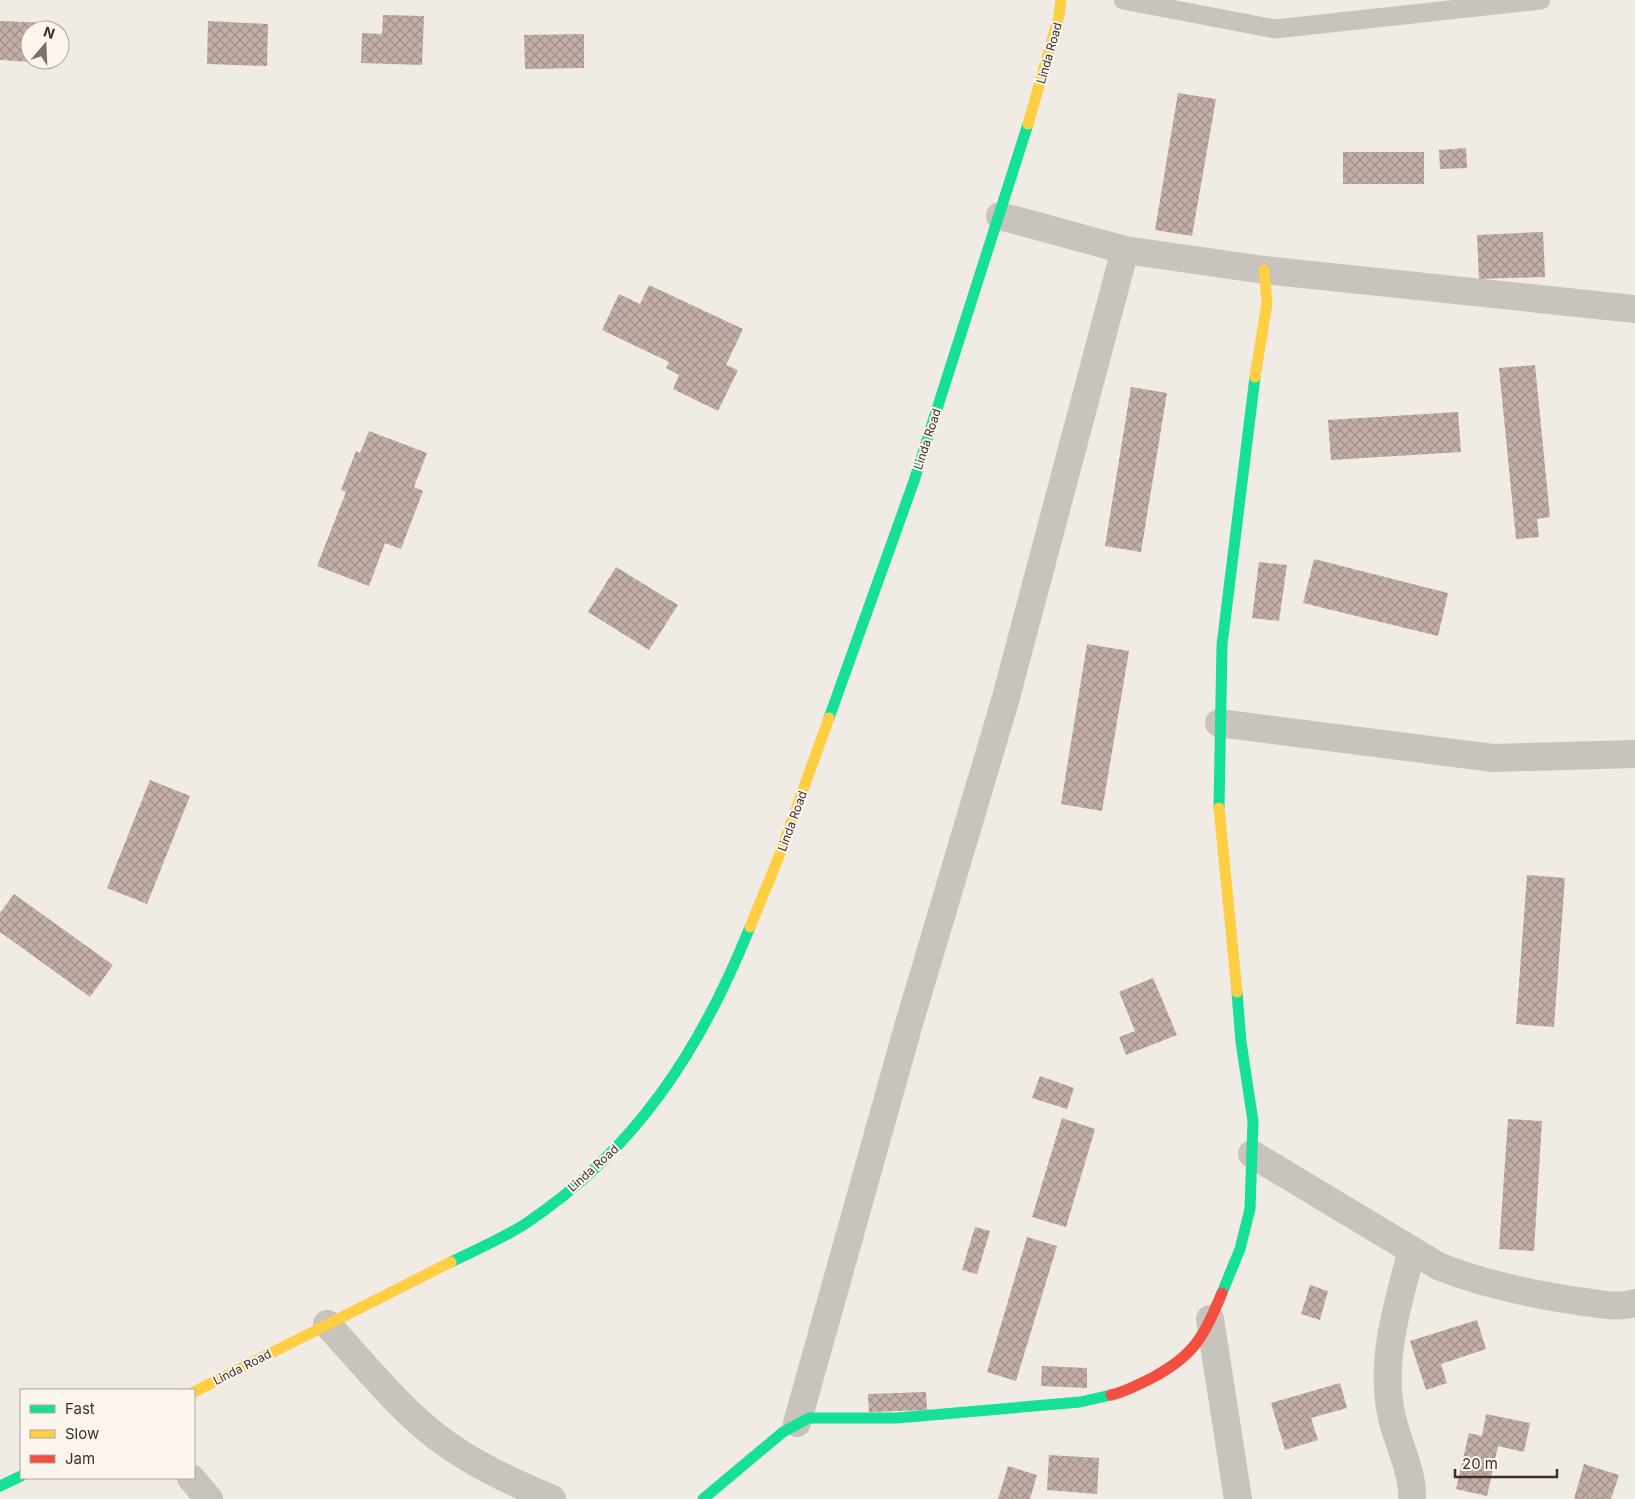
<svg xmlns="http://www.w3.org/2000/svg" width="1635" height="1499" viewBox="0 0 1635 1499" font-family="Inter,sans-serif">
  <style>
    .building { fill: url(#building-cross-hatch) }
    .lines { fill: none; stroke-linecap: round; stroke-linejoin: round }
    .lane { stroke: #c9c3be; stroke-width: 19 }
    .street { stroke: #c9c3be; stroke-width: 28 }
    .fast { stroke: #16e098; stroke-width: 11 }
    .slow { stroke: #ffcf43; stroke-width: 11 }
    .jam { stroke: #f24e42; stroke-width: 11 }
    .labels { text-anchor: middle; dominant-baseline: central; stroke-width: 4; stroke-linejoin: round; paint-order: stroke }
    .street-label { font-size: 12px; fill: #3b302b; stroke: #fbf5ee }
  </style>
  <defs>
    <pattern id="building-cross-hatch" width="8" height="8" patternUnits="userSpaceOnUse" patternTransform="scale(1.25)"><rect width="8" height="8" fill="#c3afa7"/><path d="M0 0l8 8M0 8l8-8" fill="none" stroke="#a08f88"/></pattern>
  </defs>
  <rect width="100%" height="100%" fill="#f0ebe5"/>
  <path class="building" d="M383,15L424,16L422,65L361,63L362,33L382,34Z
    M0,21L49,23L48,30H30V60H47V63L0,60Z
    M208,21L268,24L267,66L207,64Z
    M584,34V68L525,69L524,35Z
    M1178,93L1216,99L1192,236L1155,230Z
    M1466,148L1467,168L1440,169L1439,150Z
    M1343,152H1424V184H1343Z
    M1543,232L1545,277L1479,279L1477,235Z
    M649,285L743,329L726,365L738,370L718,411L673,389L679,375L666,368L669,362L602,330L619,294L640,304Z
    M1535,365L1550,517L1537,519L1539,537L1516,539L1499,368Z
    M1131,387L1167,393L1141,552L1105,546Z
    M1458,412L1461,452L1331,460L1328,420Z
    M369,431L427,453L414,487L423,491L401,549L385,543L369,586L317,566L346,492L341,490L356,451L360,453Z
    M1314,559L1448,593L1438,636L1303,603Z
    M1259,562L1287,565L1279,621L1252,618Z
    M616,567L678,605L649,650L588,612Z
    M1087,644L1129,651L1102,811L1061,804Z
    M150,780L190,796L147,904L107,888Z
    M1527,875L1565,878L1554,1027L1516,1024Z
    M14,894L113,965L90,997L0,932V913Z
    M1153,978L1177,1035L1126,1055L1119,1037L1135,1031L1119,992Z
    M1040,1076L1074,1088L1067,1109L1032,1098Z
    M1062,1118L1095,1129L1066,1227L1032,1217Z
    M1508,1119L1542,1121L1534,1251L1499,1249Z
    M975,1227L990,1231L977,1274L962,1270Z
    M1027,1237L1057,1246L1016,1381L987,1372Z
    M1310,1285L1328,1291L1320,1320L1301,1314Z
    M1477,1320L1486,1349L1441,1364L1447,1383L1426,1390L1410,1341Z
    M1042,1366L1087,1368V1388L1041,1386Z
    M1340,1383L1347,1408L1311,1418L1318,1440L1285,1450L1271,1403Z
    M926,1392L927,1410L869,1412L868,1394Z
    M1486,1414L1530,1423L1524,1452L1498,1446L1487,1496L1456,1489L1469,1433L1482,1436Z
    M1049,1455L1099,1458L1097,1494L1047,1490Z
    M1584,1464L1619,1475L1611,1499H1574Z
    M1008,1466L1037,1475L1030,1499H998Z"/>
  <g class="lines">
    <path class="lane" d="M1123,0L1275,29L1541,0"/>
    <path class="street" d="M1000,216L1125,250L1264,270L1635,309
      M1219,723L1493,758L1635,754
      M1252,1154L1438,1266C1483,1284 1530,1294 1577,1301C1596,1303 1617,1309 1635,1303
      M1412,1250C1398,1304 1380,1358 1391,1413C1396,1440 1414,1473 1412,1499
      M1210,1319L1238,1499
      M327,1324C362,1362 396,1405 437,1437C472,1464 512,1482 552,1499
      M797,1423L908,1027L1005,701L1125,250
      M191,1478L209,1499"/>
    <path class="fast" d="M829,718L914,481L1028,124
      M1219,808L1222,645L1255,377
      M451,1262C475,1250 502,1239 525,1224C636,1150 701,1049 750,927
      M1222,1293L1240,1249L1250,1209L1253,1121L1241,1042L1237,992
      M0,1486L21,1476
      M703,1499L783,1432L809,1418H897L1080,1402L1111,1395"/>
    <path class="slow" d="M1028,124L1059,16L1061,0
      M1255,377L1267,303L1264,270
      M1219,808L1237,992
      M750,927L778,859L829,718
      M194,1392L451,1262"/>
    <path class="jam" d="M1111,1395C1125,1392 1137,1385 1150,1379C1194,1356 1203,1338 1222,1293"/>
  </g>
  <g class="labels">
    <g class="street-label">
      <text transform="translate(1049 53) rotate(-74)">Linda Road</text>
      <text transform="translate(927 439) rotate(-72)">Linda Road</text>
      <text transform="translate(792 821) rotate(-70)">Linda Road</text>
      <text transform="translate(593 1168) rotate(-42)">Linda Road</text>
      <text transform="translate(242 1367) rotate(-27)">Linda Road</text>
    </g>
  </g>
  <rect x="20" y="1389" width="175" height="90" fill="#fbf5ee" stroke="#aea6a0"/>
  <rect x="30" y="1405" width="25" height="8" fill="#16e098" stroke="#aea6a0"/>
  <text x="65" y="1414" font-size="15" fill="#3b302b">Fast</text>
  <rect x="30" y="1430" width="25" height="8" fill="#ffcf43" stroke="#aea6a0"/>
  <text x="65" y="1439" font-size="15" fill="#3b302b">Slow</text>
  <rect x="30" y="1455" width="25" height="8" fill="#f24e42" stroke="#aea6a0"/>
  <text x="65" y="1464" font-size="15" fill="#3b302b">Jam</text>
  <g transform="translate(45 45) rotate(19)"><circle r="24" fill="#fbf5ee" stroke="#aea6a0"/>
  <path d="M0-4L9 19L0 12L-9 19Z" fill="#7a716c"/>
  <text y="-8" font-size="14" font-weight="bold" text-anchor="middle" fill="#3b302b">N</text>
  </g>
  <path d="M1455 1469v8h102v-8" fill="none" stroke="#3b302b" stroke-width="2.5"/>
  <text x="1462" y="1469" font-size="15" fill="#3b302b" stroke="#fbf5ee" stroke-width="4" paint-order="stroke">20 m</text>
</svg>
